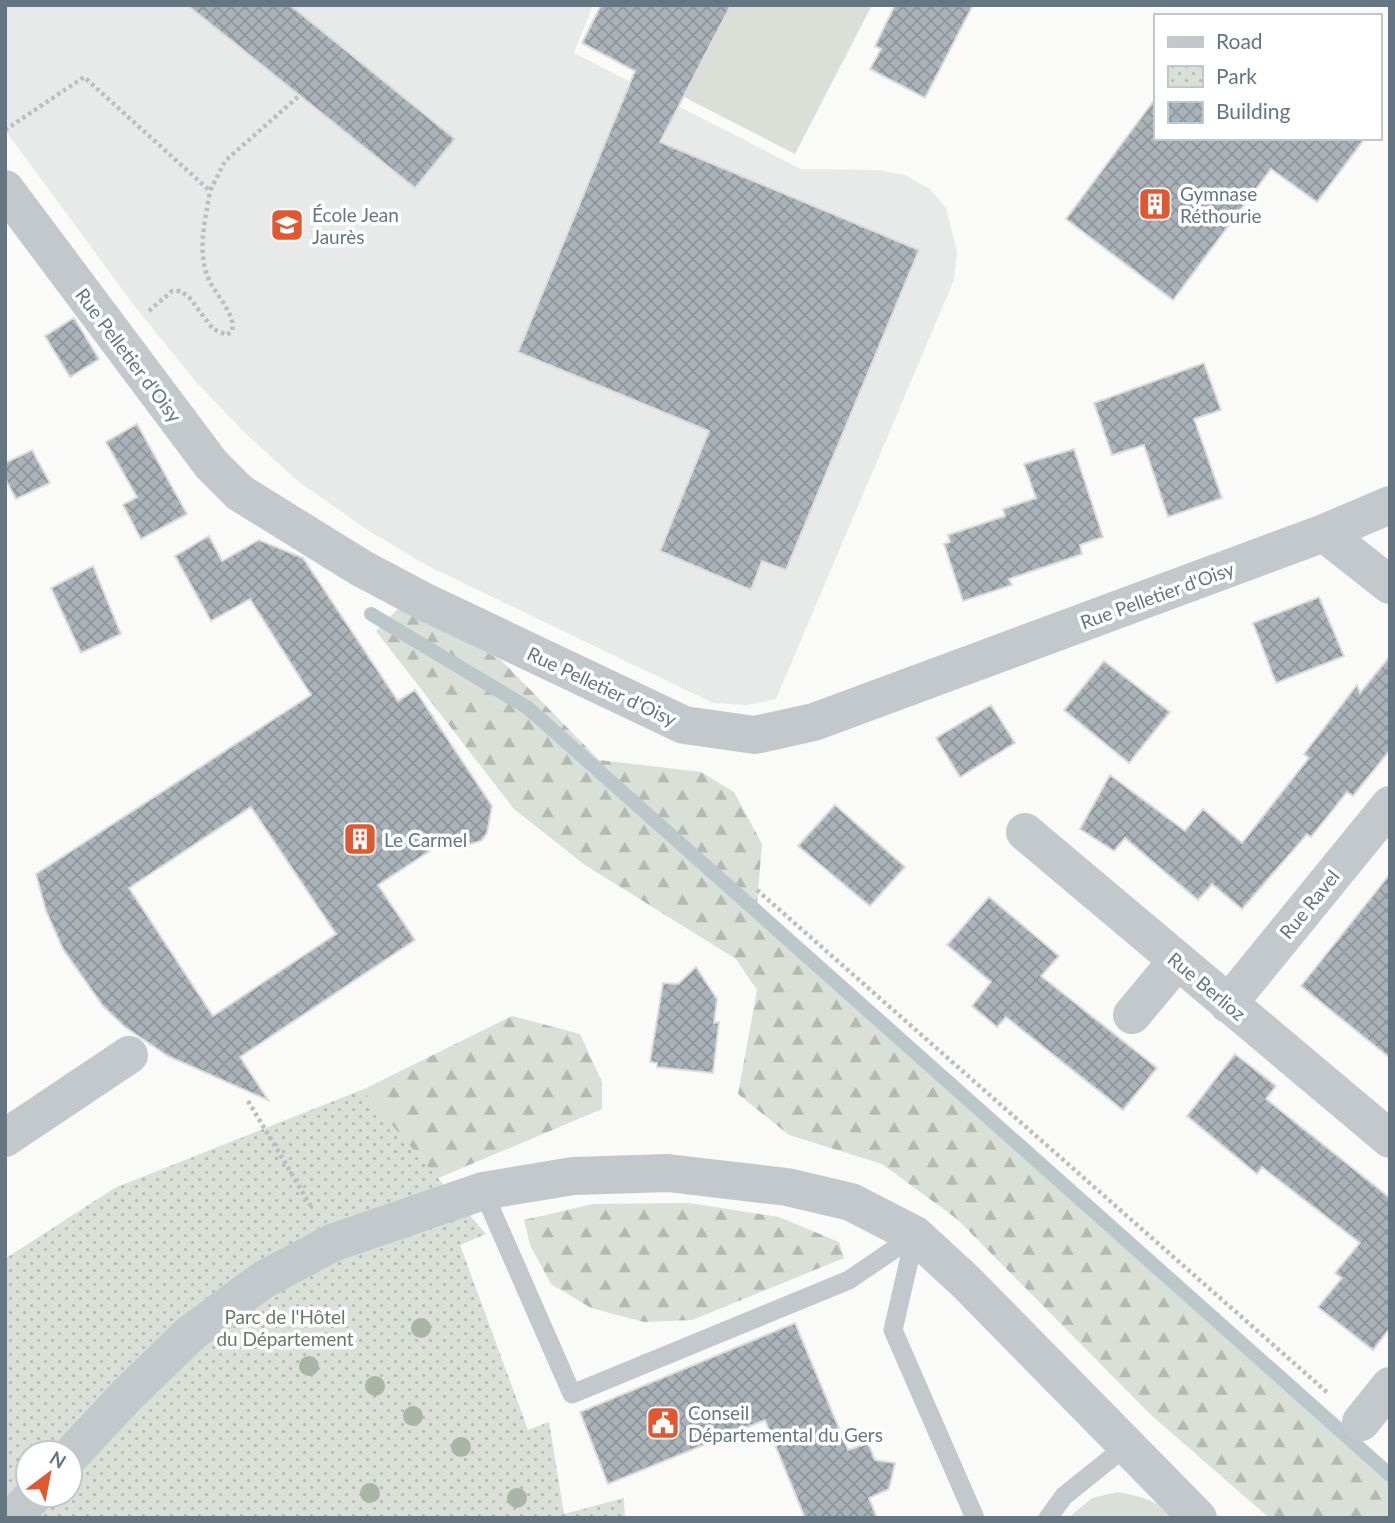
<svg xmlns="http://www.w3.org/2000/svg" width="1395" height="1523" viewBox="0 0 1395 1523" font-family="Lato,sans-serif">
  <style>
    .built { fill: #e8e9e9 }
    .grass { fill: #dadfd7 }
    .forest { fill: url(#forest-firs) }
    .park { fill: url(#park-dots); fill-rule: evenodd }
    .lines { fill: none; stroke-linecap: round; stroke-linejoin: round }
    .stream { stroke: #bbc7cb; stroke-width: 14 }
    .building { fill: url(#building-cross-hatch); stroke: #dcdcda; stroke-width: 2; fill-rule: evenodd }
    .path { stroke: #bbbfc2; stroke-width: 4.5; stroke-dasharray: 3.5 3.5; stroke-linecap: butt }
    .lane { stroke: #c3c8cc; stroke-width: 19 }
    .street { stroke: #c3c8cc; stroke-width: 38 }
    .tree { fill: #aab4a7 }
    .labels { text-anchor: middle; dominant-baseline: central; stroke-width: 7; stroke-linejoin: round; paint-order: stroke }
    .poi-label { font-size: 19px; fill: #657683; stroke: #fff; text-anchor: start }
    .street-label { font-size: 19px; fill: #657683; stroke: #fff }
    .park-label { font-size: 19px; fill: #687a64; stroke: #fff }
  </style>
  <defs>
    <pattern id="forest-firs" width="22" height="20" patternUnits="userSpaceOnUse" patternTransform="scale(1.75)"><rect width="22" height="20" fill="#dadfd7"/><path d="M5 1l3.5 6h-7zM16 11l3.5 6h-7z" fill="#b4b9b4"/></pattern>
    <pattern id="park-dots" width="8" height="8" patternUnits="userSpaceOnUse" patternTransform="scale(1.75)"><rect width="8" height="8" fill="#dadfd7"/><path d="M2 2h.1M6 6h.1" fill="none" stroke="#b4b9b4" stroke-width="1.8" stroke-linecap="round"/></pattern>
    <pattern id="building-cross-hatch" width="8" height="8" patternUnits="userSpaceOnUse" patternTransform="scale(1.75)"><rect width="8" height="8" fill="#aab3b9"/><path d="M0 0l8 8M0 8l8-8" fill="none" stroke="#8e969c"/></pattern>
  </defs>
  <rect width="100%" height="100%" fill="#fafaf8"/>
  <path class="built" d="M5,5H593L574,53L801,169L880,170L905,175L930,189L946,208L957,252L954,280L776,699L747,705L713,703L428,566L369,531L299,482L246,434L196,382L133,304L5,130Z"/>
  <path class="grass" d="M731,5H872L795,154L684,97Z
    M1117,1492C1138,1496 1159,1499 1171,1518H1068L1092,1498Z"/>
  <path class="forest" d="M400,607L501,660L599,760L701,772L734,792L762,844L757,903L1390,1467V1518L1267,1516L1150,1414L957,1219L882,1164L789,1135L738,1094L757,990L736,959L585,865L514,809L376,631Z
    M512,1016L580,1034L602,1082V1109L334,1222L28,1453L5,1259L115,1188L362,1090Z
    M689,1203L779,1217L839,1242L844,1258L692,1320L644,1322L591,1308L551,1284L530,1245L524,1220L593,1204Z"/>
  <path class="park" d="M362,1090L486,1234L460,1245L528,1430L549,1422L564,1514L624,1498L625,1518H5V1259L115,1188ZM28,1453H70V1495H28Z"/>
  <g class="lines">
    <path class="stream" d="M371,614L528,708L1390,1475"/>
  </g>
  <path class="building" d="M187,5H290L455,139L415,188Z
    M601,5H731L660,142L919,250L786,570L762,561L751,590L660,551L709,431L518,352L635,71L582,43Z
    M895,5H973L925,98L870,69L881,49L875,46Z
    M1155,99V138H1365L1317,202L1271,169L1173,300L1066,219Z
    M74,318L99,359L70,377L45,336Z
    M1204,363L1221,410L1194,419L1222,498L1168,517L1144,445L1112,455L1094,403Z
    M137,424L187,514L141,539L123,505L137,497L106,442Z
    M1074,449L1103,537L1080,545L1082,554L1009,579L1012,585L963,601L944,544L950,542L948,535L1005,516L1003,509L1036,498L1024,464Z
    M32,450L50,483L16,499L5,478V463Z
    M209,536L222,561L259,540L303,558L398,701L415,690L492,806L487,833L481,841L463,846L445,841L378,885L415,940L240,1057L268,1100L168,1056L125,1027L103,1006L63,949L46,911L36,874L311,695L250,599L211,621L175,556ZM251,807L336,934L213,1016L129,888Z
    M93,566L121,634L81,653L51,588Z
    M1319,597L1344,656L1276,683L1253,623Z
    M1390,656V750L1353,796L1347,792L1311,837L1307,834L1242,909L1212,884L1198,900L1125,838L1114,851L1080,829L1110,775L1185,831L1203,809L1242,843L1309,758L1304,754L1357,685L1360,693Z
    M1104,661L1170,712L1129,763L1064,710Z
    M991,705L1015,743L960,777L936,738Z
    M835,805L905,867L870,906L798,846Z
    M1390,874V1058L1301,986Z
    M989,897L1059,956L1041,976L1157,1068L1123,1110L1006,1017L997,1027L972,1006L991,982L947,945Z
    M696,967L717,999L714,1023L719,1022L713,1073L657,1067V1063L650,1062L663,983L678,984Z
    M1235,1054L1276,1086L1266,1099L1390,1198V1328L1373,1350L1318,1307L1342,1278L1335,1273L1360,1243L1262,1167L1257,1174L1187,1116Z
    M795,1323L848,1450L868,1443L875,1460L895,1463L889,1489L869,1498L877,1518H805L765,1420L608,1484L580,1412Z"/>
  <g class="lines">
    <path class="path" d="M5,130L84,77L210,191L225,161L300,95
      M149,311L172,291H180L189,297L213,329L227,335L232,331C236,315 217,296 210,282C196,253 205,222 210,191
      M757,890L1329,1394
      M248,1101L311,1206"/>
    <path class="lane" d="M483,1191L572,1394L849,1280L915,1235
      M915,1235L893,1330L975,1518
      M1048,1518L1064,1496L1125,1447"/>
    <path class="street" d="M5,189L211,464L240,493L361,568L425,602L684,725L755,735L814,722L1324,533L1390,505
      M1324,533L1390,585
      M1025,832L1390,1139
      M1228,1004L1390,805
      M1132,1015L1177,961
      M5,1138L129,1055
      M1361,1422L1390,1386
      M70,1456L126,1396L191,1333L263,1280L332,1243L483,1191L573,1176L668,1173L787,1187L851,1202L915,1235L965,1281L1198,1518
      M13,1518L34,1495"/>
  </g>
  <g class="tree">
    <circle cx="421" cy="1328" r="10"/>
    <circle cx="309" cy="1366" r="10"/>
    <circle cx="375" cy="1386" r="10"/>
    <circle cx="413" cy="1416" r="10"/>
    <circle cx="461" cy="1447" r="10"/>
    <circle cx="370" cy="1493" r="10"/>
    <circle cx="517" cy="1498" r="10"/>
  </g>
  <defs>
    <symbol id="building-square" viewBox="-11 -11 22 22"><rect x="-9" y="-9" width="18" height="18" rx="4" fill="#e4572e" stroke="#fff"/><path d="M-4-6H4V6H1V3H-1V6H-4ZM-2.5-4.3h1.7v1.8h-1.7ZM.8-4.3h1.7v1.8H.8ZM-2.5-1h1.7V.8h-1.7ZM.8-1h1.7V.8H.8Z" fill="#fff"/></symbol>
    <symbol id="school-square" viewBox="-11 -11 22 22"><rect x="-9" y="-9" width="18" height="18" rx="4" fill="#e4572e" stroke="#fff"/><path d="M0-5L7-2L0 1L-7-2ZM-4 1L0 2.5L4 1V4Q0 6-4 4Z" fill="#fff"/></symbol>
    <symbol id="civic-square" viewBox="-11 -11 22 22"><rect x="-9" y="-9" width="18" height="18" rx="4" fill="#e4572e" stroke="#fff"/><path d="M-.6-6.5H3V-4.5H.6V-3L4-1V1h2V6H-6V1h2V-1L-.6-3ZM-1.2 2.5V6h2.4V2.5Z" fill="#fff"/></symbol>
  </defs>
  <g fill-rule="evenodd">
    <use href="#building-square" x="1136" y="185" width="38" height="38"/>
    <use href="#school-square" x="268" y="206" width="38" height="38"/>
    <use href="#building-square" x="341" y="820" width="38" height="38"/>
    <use href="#civic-square" x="644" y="1404" width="38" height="38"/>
  </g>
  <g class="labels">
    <g class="poi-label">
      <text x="1180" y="193">Gymnase<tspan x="1180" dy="22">Réthourie</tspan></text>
      <text x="312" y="214">École Jean<tspan x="312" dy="22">Jaurès</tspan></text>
      <text x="384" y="839">Le Carmel</text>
      <text x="688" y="1412">Conseil<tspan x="688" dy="22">Départemental du Gers</tspan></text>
    </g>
    <g class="street-label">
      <text transform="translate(129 355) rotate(53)">Rue Pelletier d'Oisy</text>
      <text transform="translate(1157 595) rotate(-20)">Rue Pelletier d'Oisy</text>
      <text transform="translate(602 686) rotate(25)">Rue Pelletier d'Oisy</text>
      <text transform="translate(1309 904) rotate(-51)">Rue Ravel</text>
      <text transform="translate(1207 986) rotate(40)">Rue Berlioz</text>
    </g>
    <g class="park-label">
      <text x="285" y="1316">Parc de l'Hôtel<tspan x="285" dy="22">du Département</tspan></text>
    </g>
  </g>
  <rect width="1395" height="1523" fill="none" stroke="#657683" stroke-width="14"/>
  <rect x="1154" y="14" width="228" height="126" fill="#ffffff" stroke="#c1c8cd" stroke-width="2"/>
  <rect x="1168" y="37" width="35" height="10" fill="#c3c8cc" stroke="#c1c8cd" stroke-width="2"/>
  <text x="1216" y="49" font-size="21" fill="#657683">Road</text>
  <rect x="1168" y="66" width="35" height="21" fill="url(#park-dots)" stroke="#c1c8cd" stroke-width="2"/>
  <text x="1216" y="84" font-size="21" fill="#657683">Park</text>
  <rect x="1168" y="102" width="35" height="21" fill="url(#building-cross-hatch)" stroke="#c1c8cd" stroke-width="2"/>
  <text x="1216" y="119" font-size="21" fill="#657683">Building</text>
  <g transform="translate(49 1474) rotate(32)"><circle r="33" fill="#ffffff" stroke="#c1c8cd" stroke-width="2"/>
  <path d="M0-5L12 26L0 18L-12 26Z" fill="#e4572e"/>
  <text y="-10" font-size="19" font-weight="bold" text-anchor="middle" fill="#657683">N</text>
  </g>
</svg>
